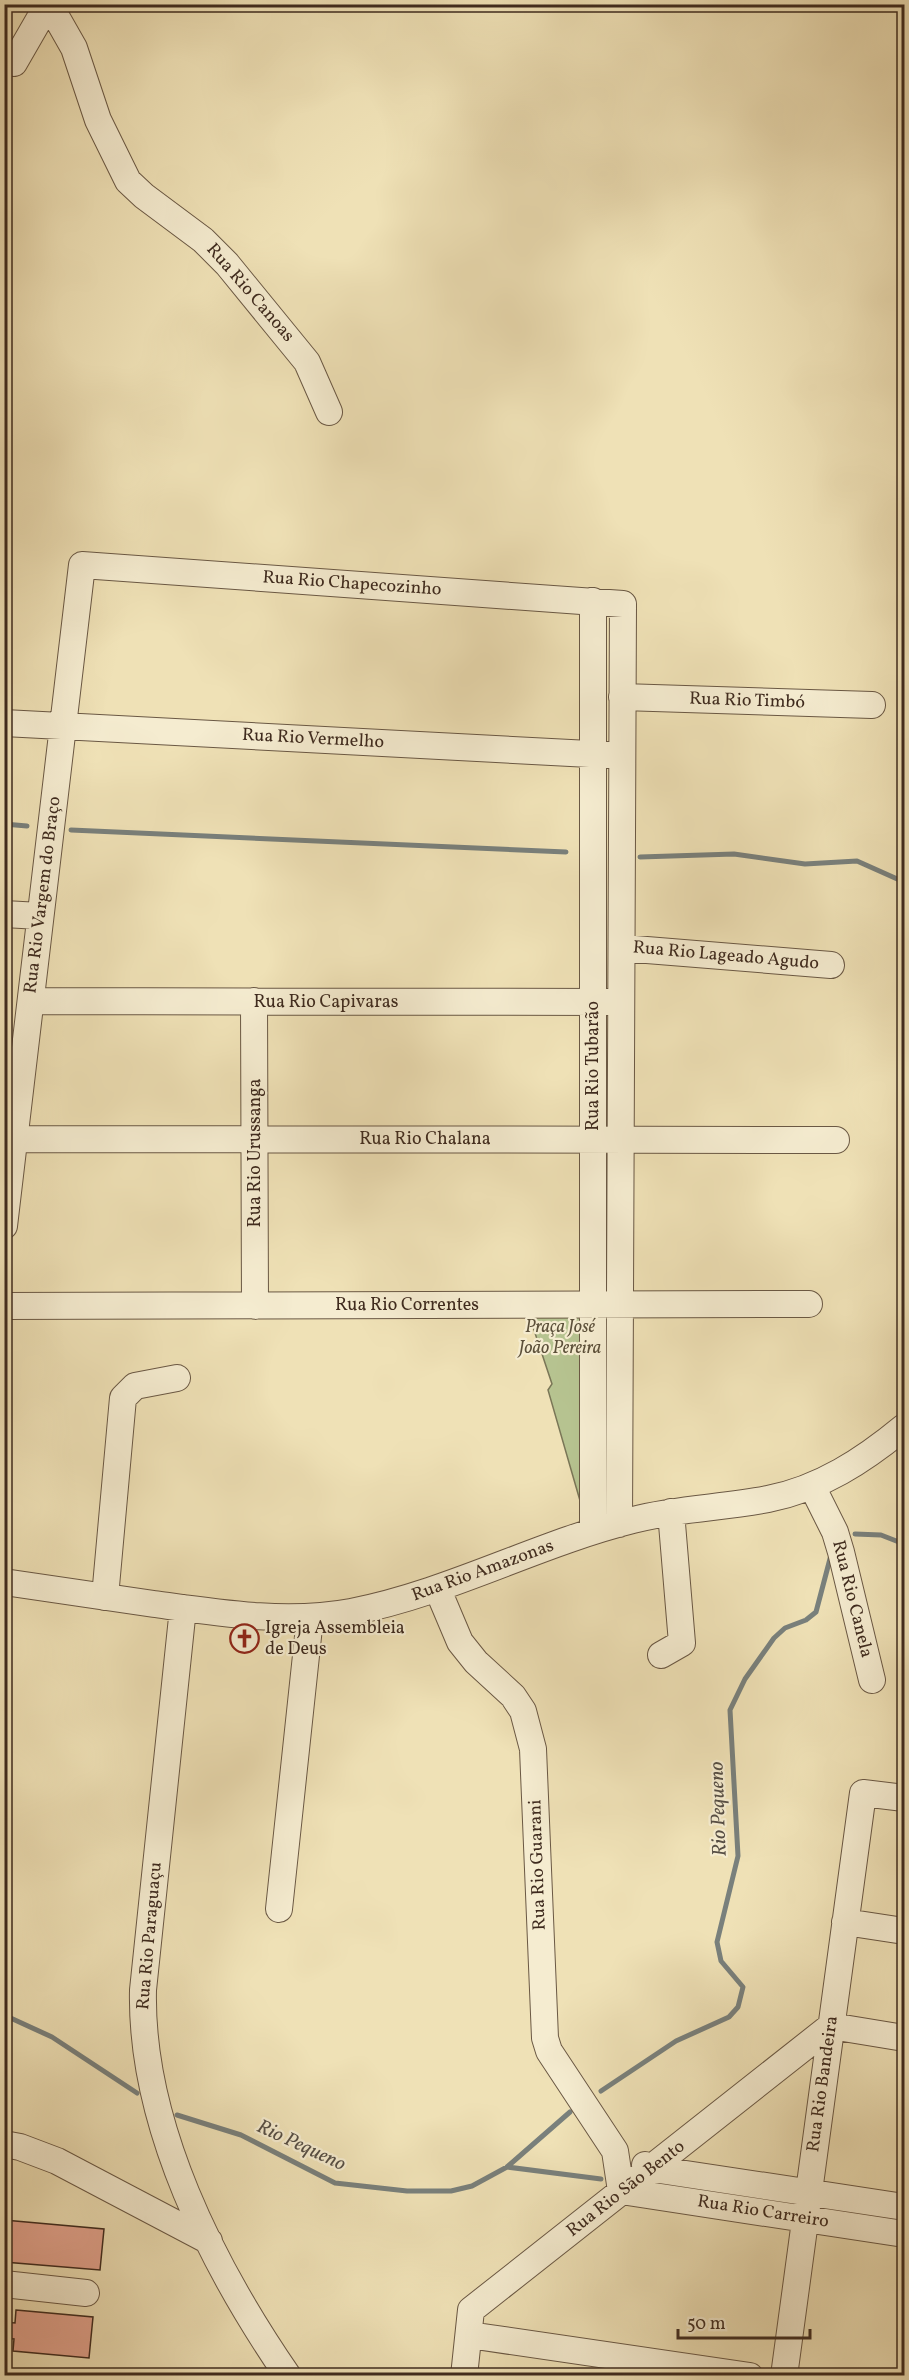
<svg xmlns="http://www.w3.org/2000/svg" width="909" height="2380" viewBox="0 0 909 2380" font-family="Vollkorn,serif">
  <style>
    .green { fill: #b6c390; stroke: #7a7657; stroke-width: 1.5 }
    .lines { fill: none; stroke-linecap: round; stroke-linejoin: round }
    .stream { stroke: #79807c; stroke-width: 5 }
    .building { fill: #e4a48f; stroke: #3e2a1e; stroke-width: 1.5 }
    .minor-casing { stroke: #6a5844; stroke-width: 28 }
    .minor { stroke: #f5ecd0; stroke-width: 26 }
    .labels { text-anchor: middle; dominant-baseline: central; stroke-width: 4.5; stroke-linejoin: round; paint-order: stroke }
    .street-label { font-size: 18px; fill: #3e2a1e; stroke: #f5ecd0 }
    .park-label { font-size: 18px; font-style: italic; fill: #5c503a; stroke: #f5ecd0 }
    .poi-label { font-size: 18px; fill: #3e2a1e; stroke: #f5ecd0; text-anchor: start }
    .water-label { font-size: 20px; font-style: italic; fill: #564e45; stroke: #f5ecd0 }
  </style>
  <rect width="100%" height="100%" fill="#efe1b6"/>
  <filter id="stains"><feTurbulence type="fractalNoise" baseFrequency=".00333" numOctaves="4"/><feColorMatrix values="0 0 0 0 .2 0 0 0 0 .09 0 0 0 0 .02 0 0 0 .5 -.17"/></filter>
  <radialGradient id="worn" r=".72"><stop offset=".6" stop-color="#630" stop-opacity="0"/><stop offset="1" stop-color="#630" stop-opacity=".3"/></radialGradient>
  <path class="green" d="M529,1315H581L583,1511L548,1390L552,1384Z"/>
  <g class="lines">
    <path class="stream" d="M4,824L27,826
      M71,830L566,852
      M640,857L734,854L805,864L857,861L904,882
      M855,1534L881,1535L904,1544
      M4,2015L52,2037L137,2093
      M601,2091L676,2041L729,2017L738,2007L743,1987L721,1961L717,1942L738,1856L730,1710L745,1679L774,1638L785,1628L806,1620L816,1612L831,1555
      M177,2115L241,2135L335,2183L407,2191H451L472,2186L507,2167L570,2112
      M507,2167L601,2179
      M656,2182L724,2194
      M838,2211L904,2221"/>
  </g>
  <path class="building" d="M4,2220L104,2229L100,2270L4,2262Z
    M16,2310L93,2317L89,2358L13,2351L14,2339L4,2338V2322L15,2323Z"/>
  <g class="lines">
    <defs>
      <path id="minor" d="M49,4L74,48L98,120L128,181L144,196L203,240L227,264L307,362L329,412
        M14,63L48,4
        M593,601V1531
        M622,697L872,705
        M4,723L609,755
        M4,914L40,916
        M622,948L831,965
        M31,1001L610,1002
        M254,1001L255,1306
        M15,1139L836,1140
        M4,1226L82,565L623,604L619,1524
        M4,1306L809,1304
        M812,1486L835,1532L841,1552L872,1680
        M4,1582C54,1589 104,1597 154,1604C219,1613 286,1624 351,1612C449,1593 537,1544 633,1520C678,1508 724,1508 768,1499C820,1489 864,1460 904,1427
        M438,1590L460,1642L476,1662L513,1696L523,1711L533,1749L545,2038L549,2051L615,2151L621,2191L904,2234
        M105,1597L123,1398L135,1386L177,1378
        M183,1608L143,1990C140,2125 213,2267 288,2376
        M661,1655L682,1643L671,1512
        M279,1909L310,1618
        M845,1922L904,1931
        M4,2144L20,2147L57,2161L209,2241
        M645,2165L653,2169L904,2207
        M4,2284L86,2293
        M469,2335L750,2376
        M464,2376L471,2310L831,2026L904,2038
        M784,2376L863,1793L904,1798"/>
    </defs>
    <use href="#minor" class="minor-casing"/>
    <use href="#minor" class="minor"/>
  </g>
  <defs>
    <symbol id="church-ring" viewBox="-11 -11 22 22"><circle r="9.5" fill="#f5ecd0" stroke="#8f2418" stroke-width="1.5"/><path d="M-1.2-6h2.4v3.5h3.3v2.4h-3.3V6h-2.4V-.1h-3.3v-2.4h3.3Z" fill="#8f2418"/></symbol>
  </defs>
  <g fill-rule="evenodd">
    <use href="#church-ring" x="228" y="1622" width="33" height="33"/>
  </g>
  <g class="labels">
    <g class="street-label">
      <text transform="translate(250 293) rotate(49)">Rua Rio Canoas</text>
      <text transform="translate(352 584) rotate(4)">Rua Rio Chapecozinho</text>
      <text transform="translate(747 701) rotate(2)">Rua Rio Timbó</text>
      <text transform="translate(313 739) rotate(3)">Rua Rio Vermelho</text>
      <text transform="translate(43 895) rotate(-83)">Rua Rio Vargem do Braço</text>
      <text transform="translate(726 956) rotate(5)">Rua Rio Lageado Agudo</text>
      <text x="326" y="1002">Rua Rio Capivaras</text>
      <text transform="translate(593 1066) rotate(-90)">Rua Rio Tubarão</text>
      <text x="425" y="1139">Rua Rio Chalana</text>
      <text transform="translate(255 1153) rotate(-90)">Rua Rio Urussanga</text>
      <text x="407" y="1305">Rua Rio Correntes</text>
      <text transform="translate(483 1571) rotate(-20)">Rua Rio Amazonas</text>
      <text transform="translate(852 1599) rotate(76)">Rua Rio Canela</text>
      <text transform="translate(538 1865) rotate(-92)">Rua Rio Guarani</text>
      <text transform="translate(150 1936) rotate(-85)">Rua Rio Paraguaçu</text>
      <text transform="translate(823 2084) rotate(-82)">Rua Rio Bandeira</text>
      <text transform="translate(626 2189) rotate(-38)">Rua Rio São Bento</text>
      <text transform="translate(763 2212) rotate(9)">Rua Rio Carreiro</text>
    </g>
    <g class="park-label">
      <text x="560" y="1327">Praça José<tspan x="560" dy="21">João Pereira</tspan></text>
    </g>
    <g class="poi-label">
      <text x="265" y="1628">Igreja Assembleia<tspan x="265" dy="21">de Deus</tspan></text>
    </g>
    <g class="water-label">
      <text transform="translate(719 1809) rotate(-92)">Rio Pequeno</text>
      <text transform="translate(301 2146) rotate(25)">Rio Pequeno</text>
    </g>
  </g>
  <rect width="909" height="2380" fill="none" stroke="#efe1b6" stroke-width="24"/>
  <rect x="6" y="6" width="897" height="2368" fill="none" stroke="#3e2a1e" stroke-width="3"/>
  <rect x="12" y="12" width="885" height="2356" fill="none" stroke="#3e2a1e" stroke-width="1.5"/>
  <path d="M678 2329v9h132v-9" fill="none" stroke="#3e2a1e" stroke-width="3"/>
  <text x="687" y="2329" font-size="18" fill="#3e2a1e" stroke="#f5ecd0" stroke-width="4.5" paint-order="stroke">50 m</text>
  <rect width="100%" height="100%" filter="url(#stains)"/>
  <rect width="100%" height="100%" fill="url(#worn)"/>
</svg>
